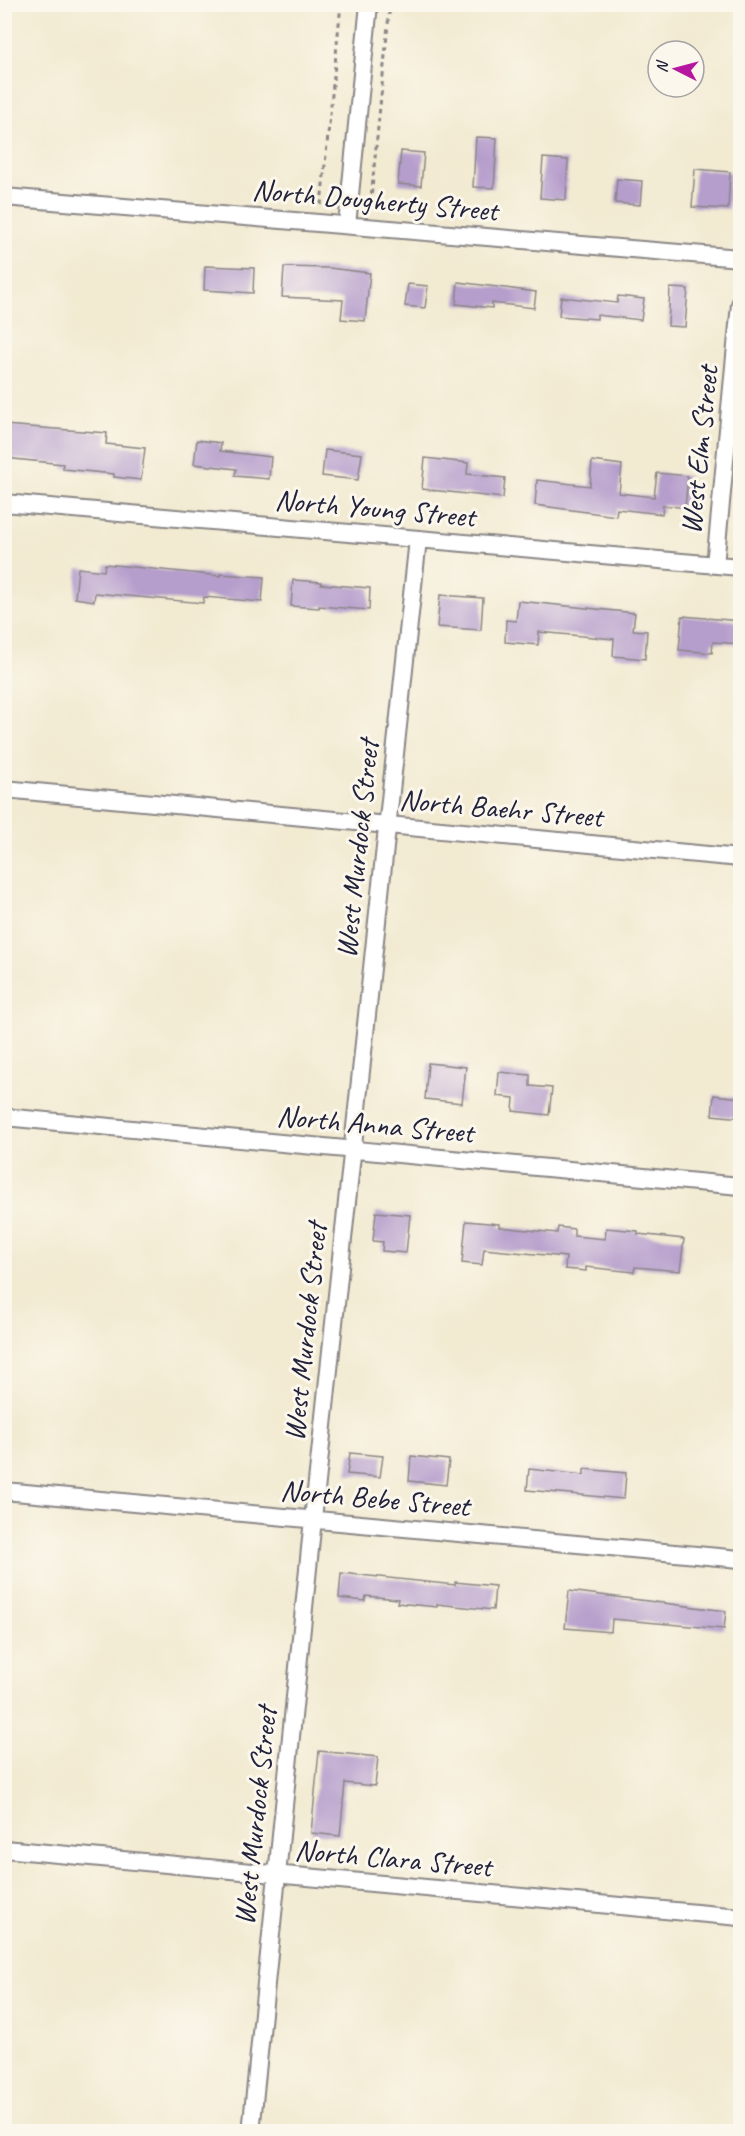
<svg xmlns="http://www.w3.org/2000/svg" width="745" height="2136" viewBox="0 0 745 2136" font-family="Caveat,sans-serif">
  <style>
    .building { fill: #b59dcc }
    .lines { fill: none; stroke-linecap: round; stroke-linejoin: round }
    .minor-casing { stroke: #8a8686; stroke-width: 20 }
    .path { stroke: #8a8686; stroke-width: 3; stroke-dasharray: 4.5 4.5; stroke-linecap: butt }
    .minor { stroke: #fff; stroke-width: 16 }
    .labels { text-anchor: middle; dominant-baseline: central; stroke-width: 6; stroke-linejoin: round; paint-order: stroke }
    .street-label { font-size: 30px; fill: #22223b; stroke: #fbf7ec }
  </style>
  <rect width="100%" height="100%" fill="#fbf7ec"/>
  <filter id="ink" filterUnits="userSpaceOnUse"><feTurbulence type="fractalNoise" baseFrequency=".0167" numOctaves="2"/><feDisplacementMap in="SourceGraphic" scale="12" xChannelSelector="R" yChannelSelector="G"/><feConvolveMatrix kernelMatrix="1 2 1 2 8 2 1 2 1" color-interpolation-filters="sRGB"/></filter>
  <filter id="wash" filterUnits="userSpaceOnUse"><feTurbulence type="fractalNoise" baseFrequency=".008" numOctaves="4" result="noise"/><feDisplacementMap in="SourceGraphic" scale="24" xChannelSelector="R" yChannelSelector="G"/><feGaussianBlur stdDeviation="1.35" result="paint"/><feColorMatrix in="noise" values="0 0 0 0 0 0 0 0 0 0 0 0 0 0 0 0 0 1.4 0 .05"/><feComposite in="paint" operator="in"/></filter>
  <g filter="url(#wash)">
    <rect width="100%" height="100%" fill="#f2ead1"/>
    <g id="blocks">
      <path class="building" d="M476,137L497,138L494,188L473,187Z
        M401,151L424,153L421,186L398,184Z
        M543,158L568,160L566,200L540,198Z
        M695,169L730,172L728,209L692,207Z
        M617,179L642,181L640,205L615,203Z
        M205,266L254,268L253,293L204,290Z
        M284,267L329,268L370,273L365,321L341,319L343,300L282,297Z
        M458,282L536,292L534,308L492,303V308L456,304Z
        M408,284L428,286L425,308L405,306Z
        M670,288L688,289L685,327L668,326Z
        M618,296L644,299L641,320L597,315V319L559,316L561,297L617,303Z
        M4,425L107,433L106,444L145,448L141,480L114,477V474L63,469V464L4,458Z
        M197,440L221,443L220,451L271,457L269,479L235,476L236,469L194,464Z
        M325,450L362,454L358,480L322,476Z
        M425,458L468,463L467,474L505,478L503,498L422,489Z
        M592,461L622,465L619,493L654,497L657,473L688,476L685,508L663,505L662,514L617,509L616,516L535,505L537,480L590,486Z
        M105,564L220,576V574L264,577L262,602L204,597L203,603L95,593L94,601L75,598L78,568L104,571Z
        M293,580L321,582V584L370,588L369,610L319,606V608L291,606Z
        M440,595L483,598L481,630L437,627Z
        M518,601L635,613L633,630L647,631L645,659L613,656L614,639L539,632L538,645L505,642L506,620L516,621Z
        M682,616L741,621V644L713,642L712,653L679,650Z
        M428,1063L466,1067L462,1103L425,1099Z
        M499,1072L530,1075V1086L552,1088L549,1115L513,1111L514,1098L497,1096Z
        M714,1095L741,1098V1118L712,1115Z
        M376,1212L410,1215L406,1253L382,1251L383,1242L373,1241Z
        M466,1221L499,1224V1227L557,1233L558,1227L574,1229V1236L605,1239L606,1228L638,1231V1234L684,1239L680,1271L635,1267L634,1272L586,1267V1271L565,1269L566,1257L484,1249L482,1265L462,1263Z
        M350,1453L383,1456L380,1477L347,1474Z
        M411,1456L449,1460L446,1485L409,1481Z
        M529,1469L584,1475V1469L626,1473L624,1499L527,1490Z
        M341,1573L455,1585V1582L495,1586L493,1610L437,1604V1607L397,1603L398,1599L366,1596L365,1601L339,1598Z
        M569,1591L726,1611L724,1629L612,1619L611,1632L565,1628Z
        M319,1751L378,1757L375,1786L345,1783L340,1836L311,1833Z"/>
    </g>
  </g>
  <g filter="url(#ink)">
    <use href="#blocks" fill-opacity="0" stroke="#8a8686" stroke-width="1.5"/>
    <g class="lines">
      <defs>
        <path id="minor" d="M4,197L740,258
          M347,225L369,4
          M4,503L740,567
          M715,565L740,304
          M4,789L740,858
          M4,1117L740,1186
          M4,1491L740,1559
          M4,1849L740,1917
          M251,2132L313,1519L418,539"/>
      </defs>
      <use href="#minor" class="minor-casing"/>
      <path class="path" d="M321,205L341,4
        M367,209H370L390,4"/>
      <use href="#minor" class="minor"/>
    </g>
  </g>
  <g class="labels">
    <g class="street-label">
      <text transform="translate(375 200) rotate(5)">North Dougherty Street</text>
      <text transform="translate(699 450) rotate(-84)">West Elm Street</text>
      <text transform="translate(375 508) rotate(5)">North Young Street</text>
      <text transform="translate(501 808) rotate(5)">North Baehr Street</text>
      <text transform="translate(357 849) rotate(-84)">West Murdock Street</text>
      <text transform="translate(375 1124) rotate(5)">North Anna Street</text>
      <text transform="translate(305 1332) rotate(-84)">West Murdock Street</text>
      <text transform="translate(375 1498) rotate(5)">North Bebe Street</text>
      <text transform="translate(255 1816) rotate(-84)">West Murdock Street</text>
      <text transform="translate(393 1858) rotate(5)">North Clara Street</text>
    </g>
  </g>
  <rect width="745" height="2136" fill="none" stroke="#fbf7ec" stroke-width="24"/>
  <g transform="translate(676 69) rotate(276)"><circle r="28" fill="#fbf7ec" stroke="#a4a2a5" stroke-width="1.5"/>
  <path d="M0-4.5L10 22L0 15L-10 22Z" fill="#b5179e"/>
  <text y="-9" font-size="16" font-weight="bold" text-anchor="middle" fill="#22223b">N</text>
  </g>
</svg>
